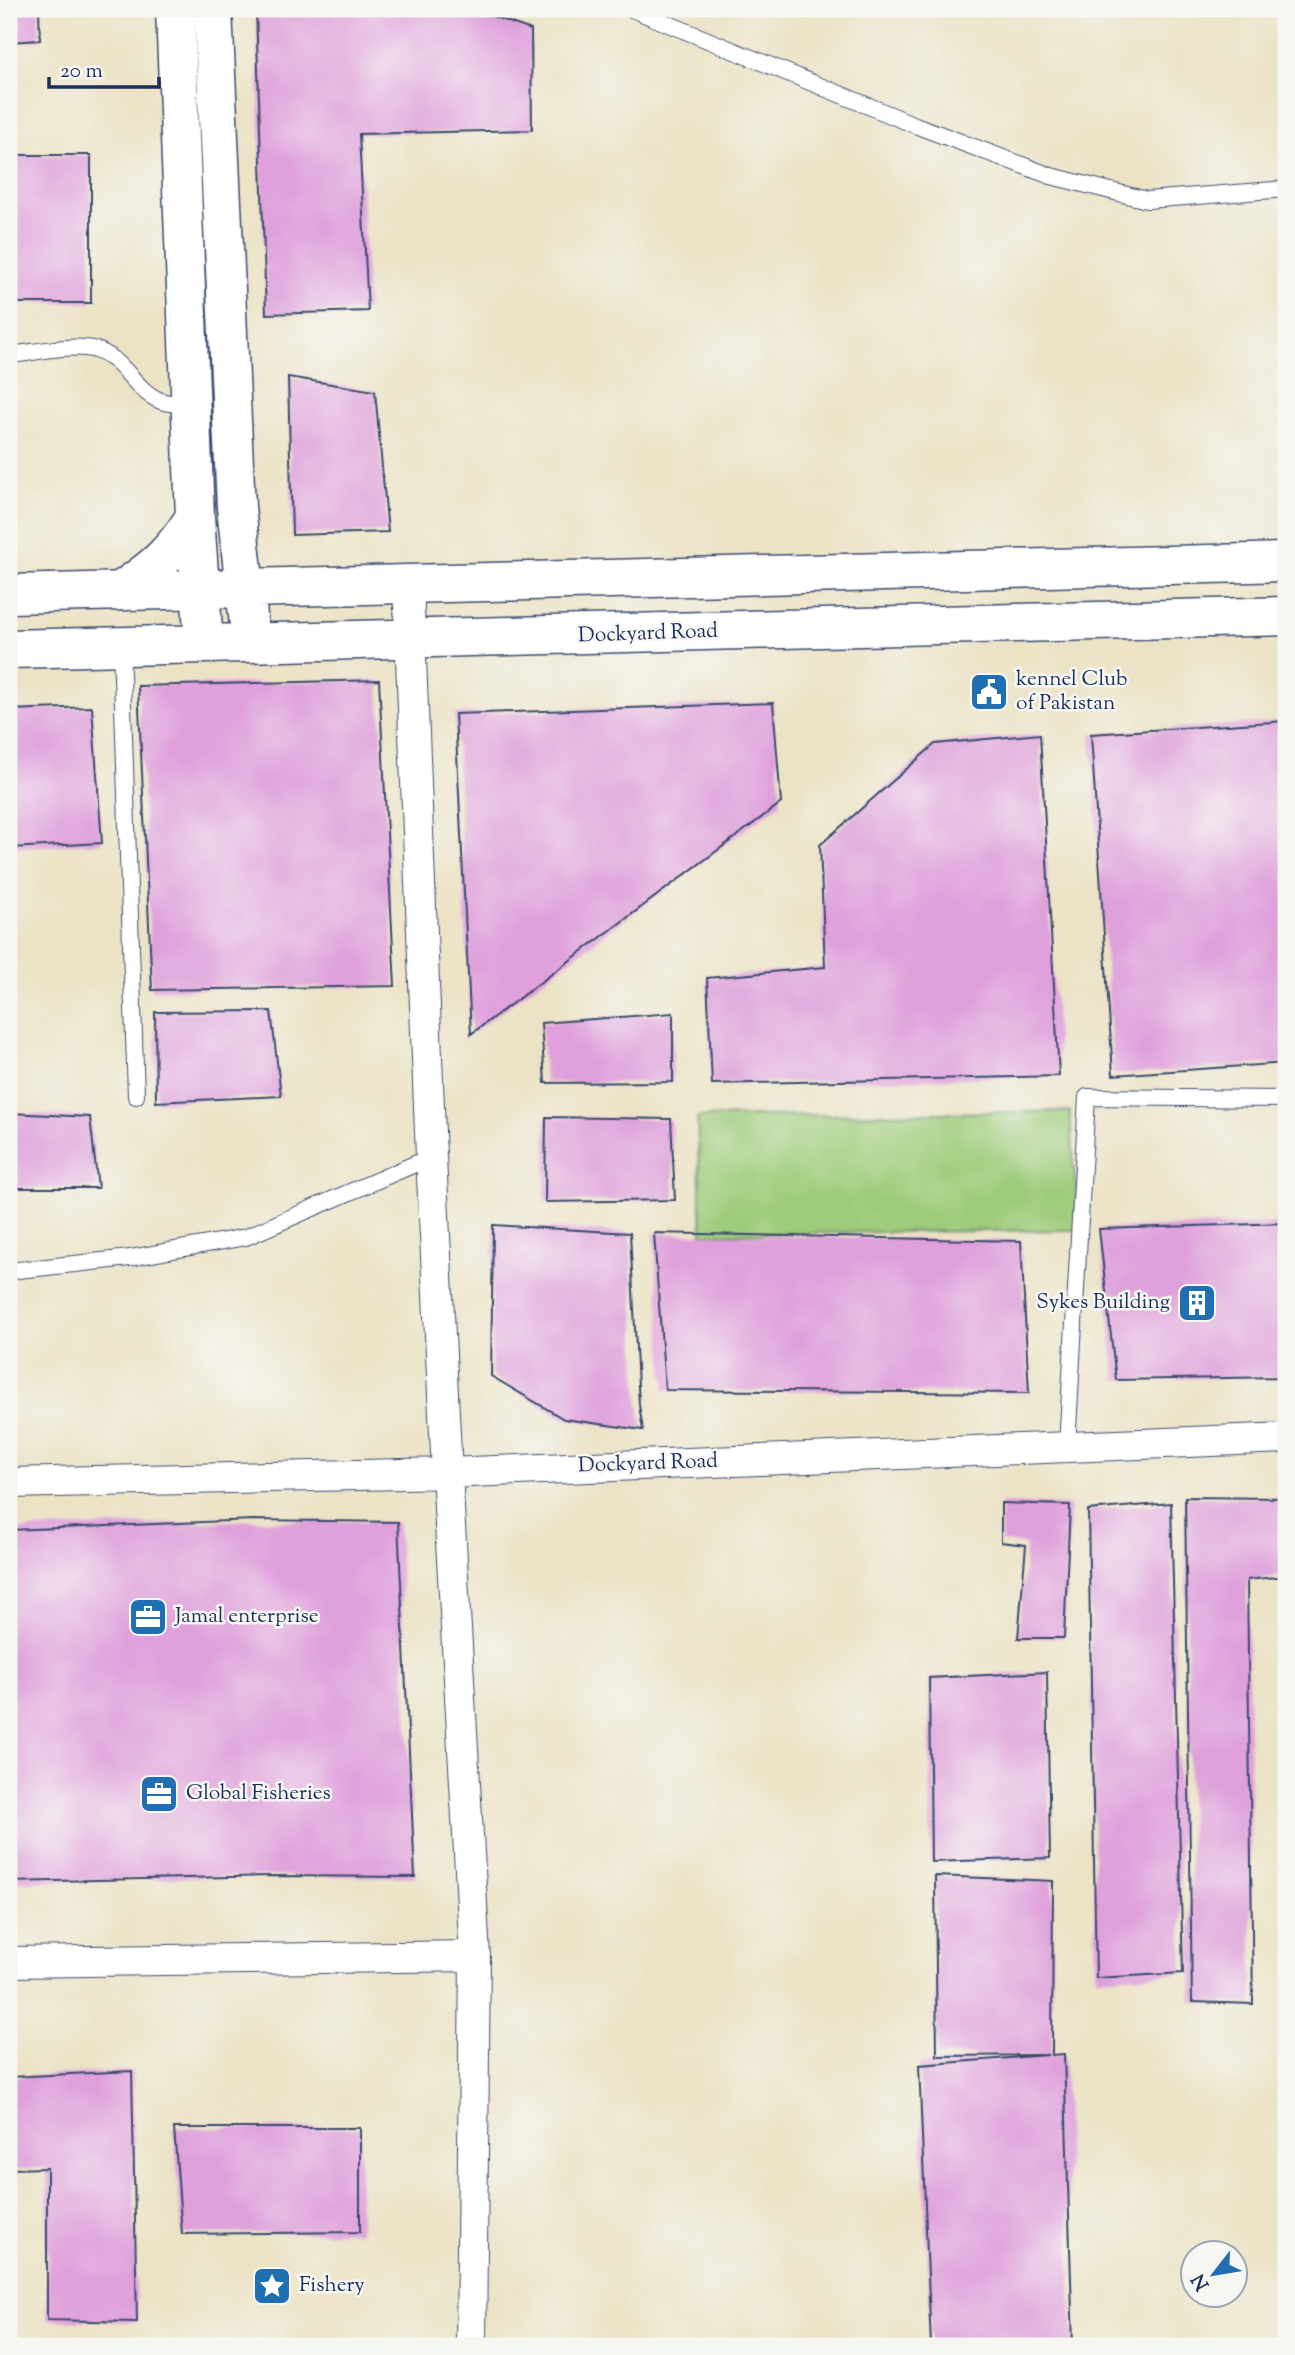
<svg xmlns="http://www.w3.org/2000/svg" width="1295" height="2355" viewBox="0 0 1295 2355" font-family="'Sorts Mill Goudy',serif">
  <style>
    .green { fill: #9fcc7a; stroke: #5d7e6c; stroke-width: 2 }
    .building { fill: #dfa0db }
    .lines { fill: none; stroke-linecap: round; stroke-linejoin: round }
    .service-casing { stroke: #3a4a6e; stroke-width: 18 }
    .minor-casing { stroke: #3a4a6e; stroke-width: 32 }
    .tertiary-casing { stroke: #3a4a6e; stroke-width: 41 }
    .service { stroke: #fff; stroke-width: 16 }
    .minor { stroke: #fff; stroke-width: 30 }
    .tertiary { stroke: #fff; stroke-width: 38 }
    .labels { text-anchor: middle; dominant-baseline: central; stroke-width: 5; stroke-linejoin: round; paint-order: stroke }
    .street-label { font-size: 21px; fill: #1b2f5e; stroke: #f6f6f2 }
    .poi-label { font-size: 21px; fill: #1b2f5e; stroke: #f6f6f2; text-anchor: start }
  </style>
  <rect width="100%" height="100%" fill="#f6f6f2"/>
  <filter id="ink" filterUnits="userSpaceOnUse"><feTurbulence type="fractalNoise" baseFrequency=".0143" numOctaves="2"/><feDisplacementMap in="SourceGraphic" scale="14" xChannelSelector="R" yChannelSelector="G"/><feConvolveMatrix kernelMatrix="1 2 1 2 8 2 1 2 1" color-interpolation-filters="sRGB"/></filter>
  <filter id="wash" filterUnits="userSpaceOnUse"><feTurbulence type="fractalNoise" baseFrequency=".00686" numOctaves="4" result="noise"/><feDisplacementMap in="SourceGraphic" scale="28" xChannelSelector="R" yChannelSelector="G"/><feGaussianBlur stdDeviation="1.57" result="paint"/><feColorMatrix in="noise" values="0 0 0 0 0 0 0 0 0 0 0 0 0 0 0 0 0 1.4 0 .05"/><feComposite in="paint" operator="in"/></filter>
  <g filter="url(#wash)">
    <rect width="100%" height="100%" fill="#ece3c6"/>
    <path class="green" d="M1070,1111L1079,1230L702,1234L697,1117Z"/>
    <g id="blocks">
      <path class="building" d="M9,9H39L40,40L9,42Z
        M256,9H472L531,30L532,130L359,134L368,311L266,314Z
        M9,155H91V303H9Z
        M288,377L375,391L388,532L292,535Z
        M379,680L395,986L152,990L138,686Z
        M773,703L781,803L471,1034L455,714Z
        M92,707L102,843L9,848V710Z
        M1286,721V1063L1113,1075L1091,734Z
        M1040,734L1059,1076L712,1084L707,978L825,967L820,845L935,744Z
        M271,1011L281,1096L156,1102L155,1012Z
        M673,1013V1082L545,1083L541,1023Z
        M9,1113L90,1117L98,1188H9Z
        M546,1117L671,1119L675,1200L545,1202Z
        M1286,1223V1377L1116,1380L1099,1229Z
        M493,1225L630,1233L639,1405L643,1430L564,1419L491,1376Z
        M654,1233L1021,1241L1029,1393L665,1390Z
        M1185,1497L1286,1498V1576L1247,1580L1253,2004L1192,2002Z
        M1001,1503L1070,1505L1064,1638H1018L1026,1545L1001,1542Z
        M1171,1503L1183,1973L1096,1978L1088,1510Z
        M253,1520L398,1522L415,1877L272,1876L9,1882V1530Z
        M1047,1672L1050,1858L931,1862L929,1678Z
        M935,1876L1053,1881L1052,2055L1064,2054L1073,2346H931L919,2065L1048,2055L937,2056Z
        M132,2071L137,2322L47,2320V2168L9,2169V2077Z
        M174,2128H360V2232L182,2234Z"/>
    </g>
  </g>
  <g filter="url(#ink)">
    <use href="#blocks" fill-opacity="0" stroke="#3a4a6e" stroke-width="2"/>
    <g class="lines">
      <defs>
        <path id="service" d="M632,9L915,125L1051,176L1147,200L1286,189
          M9,355C33,353 72,343 96,350C125,359 137,395 164,402C172,404 182,404 191,404
          M121,646L136,1096
          M9,1271L130,1258L246,1237L431,1157
          M1067,1446L1087,1097L1286,1099"/>
        <path id="minor" d="M9,1483L447,1473L1286,1438
          M9,1962L475,1956L447,1473L431,1157L408,583
          M471,2346L475,1956"/>
        <path id="tertiary" d="M175,9L195,517L204,644
          M213,9L236,507L251,643
          M122,590C157,566 172,553 195,517
          M9,594L1286,562
          M9,649L1286,616"/>
      </defs>
      <use href="#service" class="service-casing"/>
      <use href="#minor" class="minor-casing"/>
      <use href="#tertiary" class="tertiary-casing"/>
      <use href="#service" class="service"/>
      <use href="#minor" class="minor"/>
      <use href="#tertiary" class="tertiary"/>
    </g>
  </g>
  <defs>
    <symbol id="civic-square" viewBox="-11 -11 22 22"><rect x="-9" y="-9" width="18" height="18" rx="4" fill="#1f6fb2" stroke="#f6f6f2"/><path d="M-.6-6.5H3V-4.5H.6V-3L4-1V1h2V6H-6V1h2V-1L-.6-3ZM-1.2 2.5V6h2.4V2.5Z" fill="#fff"/></symbol>
    <symbol id="building-square" viewBox="-11 -11 22 22"><rect x="-9" y="-9" width="18" height="18" rx="4" fill="#1f6fb2" stroke="#f6f6f2"/><path d="M-4-6H4V6H1V3H-1V6H-4ZM-2.5-4.3h1.7v1.8h-1.7ZM.8-4.3h1.7v1.8H.8ZM-2.5-1h1.7V.8h-1.7ZM.8-1h1.7V.8H.8Z" fill="#fff"/></symbol>
    <symbol id="office-square" viewBox="-11 -11 22 22"><rect x="-9" y="-9" width="18" height="18" rx="4" fill="#1f6fb2" stroke="#f6f6f2"/><path d="M-6-3h4V-5.5h4V-3h4V5H-6ZM-1-4.5V-3h2v-1.5ZM-6 0V1H6V0Z" fill="#fff"/></symbol>
    <symbol id="sight-square" viewBox="-11 -11 22 22"><rect x="-9" y="-9" width="18" height="18" rx="4" fill="#1f6fb2" stroke="#f6f6f2"/><path d="M0-6L1.8-2.2L6-1.7L2.9 1.2L3.7 5.4L0 3.3L-3.7 5.4L-2.9 1.2L-6-1.7L-1.8-2.2Z" fill="#fff"/></symbol>
  </defs>
  <g fill-rule="evenodd">
    <use href="#civic-square" x="967" y="670" width="44" height="44"/>
    <use href="#building-square" x="1175" y="1281" width="44" height="44"/>
    <use href="#office-square" x="126" y="1595" width="44" height="44"/>
    <use href="#office-square" x="137" y="1772" width="44" height="44"/>
    <use href="#sight-square" x="250" y="2264" width="44" height="44"/>
  </g>
  <g class="labels">
    <g class="street-label">
      <text transform="translate(648 634) rotate(-2)">Dockyard Road</text>
      <text transform="translate(648 1464) rotate(-2)">Dockyard Road</text>
    </g>
    <g class="poi-label">
      <text x="1016" y="680">kennel Club<tspan x="1016" dy="24">of Pakistan</tspan></text>
      <text x="1170" y="1303" text-anchor="end">Sykes Building</text>
      <text x="175" y="1617">Jamal enterprise</text>
      <text x="186" y="1794">Global Fisheries</text>
      <text x="299" y="2286">Fishery</text>
    </g>
  </g>
  <rect width="1295" height="2355" fill="none" stroke="#f6f6f2" stroke-width="35"/>
  <g transform="translate(1214 2274) rotate(239)"><circle r="33" fill="#f6f6f2" stroke="#9ea6b7" stroke-width="2"/>
  <path d="M0-5L12 26L0 18L-12 26Z" fill="#1f6fb2"/>
  <text y="-10" font-size="19" font-weight="bold" text-anchor="middle" fill="#1b2f5e">N</text>
  </g>
  <path d="M49 77v10h110v-10" fill="none" stroke="#1b2f5e" stroke-width="3.5"/>
  <text x="60" y="77" font-size="21" fill="#1b2f5e" stroke="#f6f6f2" stroke-width="5" paint-order="stroke">20 m</text>
</svg>
